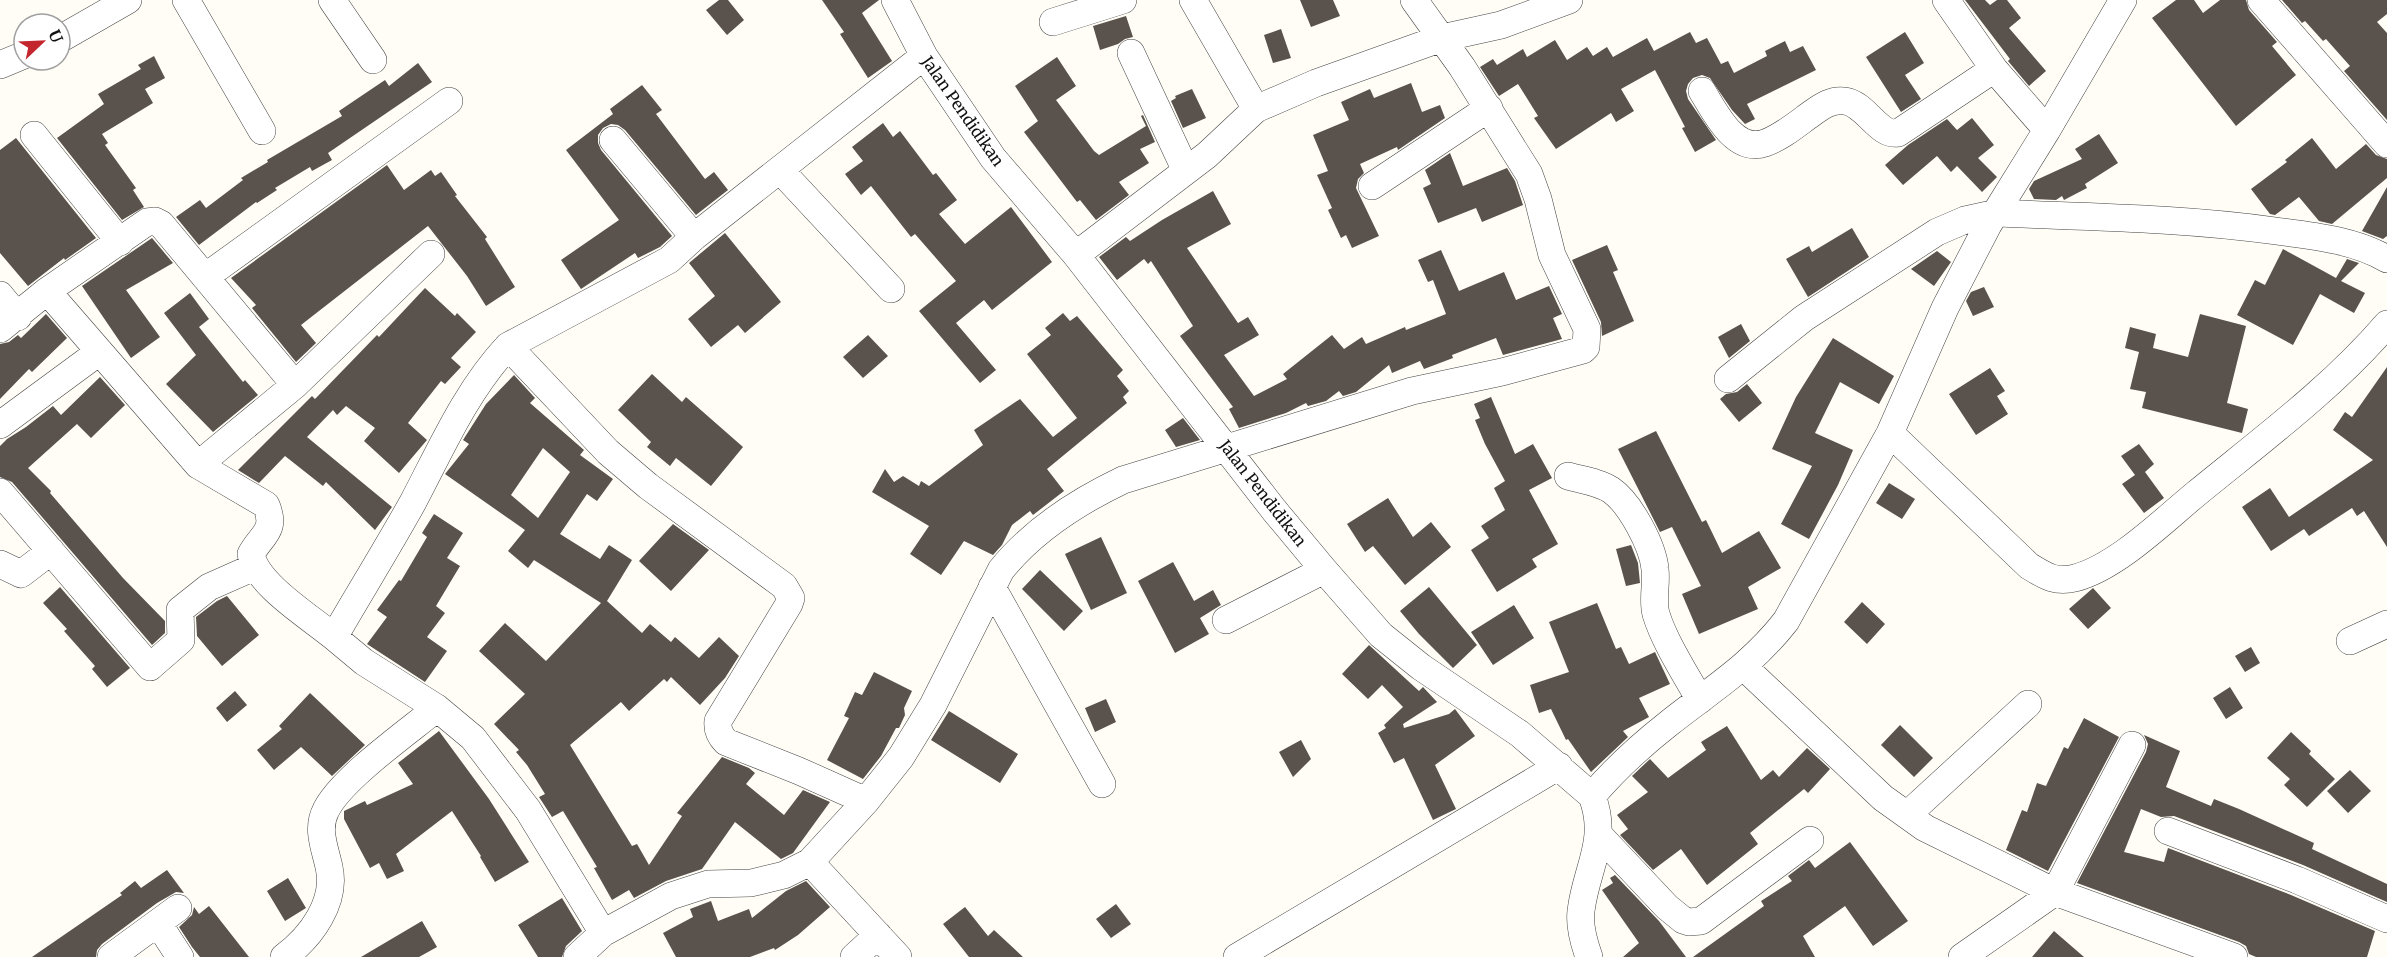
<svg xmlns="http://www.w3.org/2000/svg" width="2387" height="957" viewBox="0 0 2387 957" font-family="Merriweather,serif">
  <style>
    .building { fill: #5a524d; fill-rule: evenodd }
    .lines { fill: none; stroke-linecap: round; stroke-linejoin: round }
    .minor-casing { stroke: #444; stroke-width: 28 }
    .minor { stroke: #fff; stroke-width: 27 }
    .labels { text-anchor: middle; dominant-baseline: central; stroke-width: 6; stroke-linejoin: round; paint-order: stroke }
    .street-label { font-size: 16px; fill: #111; stroke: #fff }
  </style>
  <rect width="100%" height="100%" fill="#fffdf5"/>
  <path class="building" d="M719,0H728L744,20L727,35L706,10Z
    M822,0H879L862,13L892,61L868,78L840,34L844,32Z
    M1300,0H1333L1340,16L1311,27Z
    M1965,0H1985L1990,5L1997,0H2007L2021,18L2009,28L2046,71L2029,86L2008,61L2010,59Z
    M2176,0H2194L2203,13L2220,0H2246L2249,10L2277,42L2272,46L2296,75L2236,126L2152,18Z
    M2282,0H2387V14L2377,22L2387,33V120L2344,71L2350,66L2326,39L2323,41L2305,21L2302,23Z
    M1126,16L1133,37L1125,39L1118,44L1100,50L1093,26Z
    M1281,29L1291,58L1273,63L1264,35Z
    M1690,32L1696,43L1707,38L1721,64L1728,61L1734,73L1767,56L1765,51L1785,41L1790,52L1803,46L1816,70L1747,104L1755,119L1745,124L1732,110L1710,78L1702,75L1693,78L1688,84L1686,91L1688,99L1716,140L1695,152L1682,128L1685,127L1655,70L1621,89L1634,111L1616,122L1611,113L1556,149L1534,118L1538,116L1518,84L1499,96L1480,67L1493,59L1497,65L1523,49L1527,57L1555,40L1567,60L1587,47L1593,56L1607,47L1613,57L1647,38L1654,51Z
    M1905,32L1924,63L1905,75L1921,99L1901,112L1866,57Z
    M154,56L165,78L145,89L153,103L102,134L108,143L105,145L136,188L133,190L144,207L122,220L57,138L104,104L98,94L141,69L138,65Z
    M1057,57L1076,86L1056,100L1094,151L1099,155L1146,126L1141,116L1143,115L1155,142L1140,149L1149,163L1119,182L1129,195L1096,220L1080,200L1077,202L1024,132L1038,121L1015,86Z
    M418,63L432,82L328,153L332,160L312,171L310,167L275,188L277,190L257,203L256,202L199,245L176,217L200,200L206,208L243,180L241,178L268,162L267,160L342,116L339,111L385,80L389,86Z
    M1411,83L1422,112L1440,105L1445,118L1398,150L1397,147L1360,164L1364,173L1358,179L1356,188L1379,236L1352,248L1346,235L1341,238L1328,210L1332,208L1317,175L1328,171L1313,135L1349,120L1341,102L1370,89L1374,98Z
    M642,85L662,110L656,114L705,179L714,172L728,190L696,215L625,130L618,125L611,124L603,128L598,135V143L601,150L672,236L660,247L638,258L635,253L581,289L561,260L619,220L566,150L613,114L610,109Z
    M1192,89L1206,118L1183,128L1171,101L1176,98L1175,96Z
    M1972,118L1994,145L1978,158L1997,177L1982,192L1957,166L1951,172L1937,156L1903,185L1885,165L1908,145L1947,119L1957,130Z
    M883,123L893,137L900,131L933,175L936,173L957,200L939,214L965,244L1011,207L1052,262L992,310L984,300L956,323L996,370L980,383L919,311L956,281L915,234L911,237L871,186L861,195L845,174L863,161L852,147Z
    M2099,134L2118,163L2085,184L2087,188L2064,200L2062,196L2056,200L2034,199L2029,189L2034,181L2082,159L2075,149Z
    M16,138L96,238L65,260L64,258L28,286L0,253V150Z
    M2312,138L2336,169L2366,144L2376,155L2387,159V178L2332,224L2319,221L2299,197L2275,215L2270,214L2251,189L2287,162L2285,160Z
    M1450,153L1463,186L1507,168L1515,181L1523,205L1482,222L1476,208L1438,223L1423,188L1431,184L1425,170Z
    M387,165L404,190L431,170L435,176L441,172L457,195L455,196L487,237L485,239L515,287L486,306L467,276L428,226L301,325L316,343L296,362L252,308L256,305L231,278Z
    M2387,187V236L2383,239L2362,231Z
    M1213,191L1231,224L1187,248L1238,323L1248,317L1259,335L1224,355L1254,396L1287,379L1283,374L1332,335L1344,349L1362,337L1366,344L1405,327L1406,330L1446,314L1433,280L1428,282L1418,260L1441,250L1459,291L1504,272L1516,300L1549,286L1562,314L1553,318L1562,339L1503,355L1496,338L1452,355L1453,358L1424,369L1420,361L1392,373L1389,365L1356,392L1343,396L1339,391L1326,401L1308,406L1306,403L1286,413L1239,428L1229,409L1233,407L1180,336L1193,326L1151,261L1148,264L1144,259L1117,280L1099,257L1126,237L1130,241L1162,220Z
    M1852,228L1869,257L1808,297L1786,259L1809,246L1812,252Z
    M725,233L781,302L745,333L738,325L711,347L688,319L715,296L689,263Z
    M152,238L173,263L126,290L160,337L131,358L82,286Z
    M1607,245L1618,270L1613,272L1634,321L1602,336L1601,322L1572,260Z
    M2283,249L2336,278L2347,259L2359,263L2341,281L2365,293L2354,313L2320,294L2293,345L2237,315L2255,280L2265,285Z
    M1937,251L1951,262L1934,286L1911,269Z
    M1984,287L1994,307L1973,316L1966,301L1971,292Z
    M425,288L455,316L457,313L476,332L451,358L461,367L445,384L441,381L408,423L427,440L399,473L364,441L375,428L346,406L337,415L333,410L307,437L392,507L375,530L326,482L323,486L285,456L259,483L238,470L312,396L315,399L377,335L379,337Z
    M190,293L209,319L199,327L243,382L245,380L258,395L213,432L166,384L196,355L164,313Z
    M1063,313L1070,321L1077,316L1123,370L1117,376L1129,391L1123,397L1127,403L1047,469L1064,491L1033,515L1030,511L1012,525L1002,545L993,555L964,541L941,575L910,554L929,526L872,492L885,469L894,482L903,476L919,486L921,481L929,486L983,445L974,430L1020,399L1053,437L1077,418L1027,354L1051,335L1045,328Z
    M46,314L67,338L32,372L29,369L0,399V344L9,342L18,335L21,338Z
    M2200,314L2246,326L2227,403L2248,409L2242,433L2142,408L2146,392L2130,389L2139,352L2125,348L2130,327L2156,334L2153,348L2188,357Z
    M1741,324L1750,341L1729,358L1718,337Z
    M868,335L888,356L863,378L843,357Z
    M1833,338L1894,376L1879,404L1840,382L1815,433L1853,450L1838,485L1809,539L1781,524L1812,466L1772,449L1796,397Z
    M2387,367V547L2364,511L2357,516L2352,508L2309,536L2304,529L2271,551L2242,507L2270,488L2289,517L2373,460L2333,430L2345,412L2352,417Z
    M1990,368L2005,391L1997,396L2008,414L1976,435L1949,394Z
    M652,374L682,402L686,397L743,447L711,486L676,458L670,466L647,447L651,442L618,410Z
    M514,375L535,398L530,403L584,450L580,455L613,479L597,501L587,494L560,534L600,559L609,545L632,560L607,601L642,633L650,624L671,642L675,637L699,658L719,637L739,656L725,678L700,705L671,677L667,682L664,679L629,711L621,702L570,745L632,846L637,844L649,865L682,816L677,813L722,757L749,768L755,773L746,784L784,815L803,790L830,802L793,853L781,859L735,822L702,869L666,881L634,898L629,890L612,900L594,868L597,867L563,811L552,817L539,797L545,794L527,765L516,752L519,750L494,724L525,694L479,651L505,623L546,661L601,603L534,560L528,568L508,551L525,530L445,474L469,444L463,440L486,404ZM543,448L570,472L538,518L511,495Z
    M100,377L125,405L91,438L77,424L28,468L51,491L50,493L123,578L165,621V633L152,645L12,482L0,477V446L7,439L26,427L53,406L61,415Z
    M1747,384L1762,403L1739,422L1720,399L1726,394L1737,392Z
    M1491,397L1515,454L1533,444L1552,478L1529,490L1558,544L1532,559L1537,567L1497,592L1471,550L1489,538L1481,526L1505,510L1494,488L1505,481L1485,444L1475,420L1480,418L1474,404Z
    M1183,418L1200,440L1176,447L1165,430Z
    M1656,431L1702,522L1706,520L1722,553L1759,531L1781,568L1748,587L1758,609L1699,634L1682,594L1701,586L1672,527L1660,532L1618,449Z
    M2139,444L2154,464L2145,472L2164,498L2144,513L2122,484L2135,475L2121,456Z
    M1889,483L1915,499L1902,519L1876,503Z
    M1388,498L1413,537L1431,522L1451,547L1405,585L1373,546L1365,552L1347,524Z
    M434,514L463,533L447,558L460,566L436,606L445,613L427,637L447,651L425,682L367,644L387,617L377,610L399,580L401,581L427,537L422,533Z
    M673,524L709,550L671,591L639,561Z
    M1101,537L1127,593L1091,610L1065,554Z
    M1631,545L1638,563L1640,583L1626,586L1616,549Z
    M1173,562L1194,601L1213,590L1221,605L1200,618L1209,634L1175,653L1138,581Z
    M1040,570L1083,611L1064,631L1022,589Z
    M60,587L130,668L107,687L92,669L95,666L64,631L67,629L43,603Z
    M1429,587L1477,645L1453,668L1419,634L1400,611Z
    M2093,588L2111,608L2088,629L2069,609Z
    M227,596L259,635L222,666L197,636L196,617L217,601Z
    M1862,602L1885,624L1867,644L1844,622Z
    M1597,603L1616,649L1621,647L1629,664L1655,652L1670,684L1639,698L1649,717L1623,731L1628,737L1591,772L1568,739L1566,740L1551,709L1539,713L1530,685L1569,672L1549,622Z
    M1514,605L1534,638L1493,665L1471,632Z
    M1369,645L1419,691L1423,687L1437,702L1403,724L1404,728L1449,714L1455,709L1475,736L1435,765L1456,809L1433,820L1404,758L1394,763L1378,733L1386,728L1384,725L1403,707L1382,685L1368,699L1342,674Z
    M2251,647L2260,663L2245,672L2235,656Z
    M874,672L912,691L904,708L905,715L899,728H896L881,756L863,779L827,760L849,718L844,716L855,692L862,695Z
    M2230,687L2243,708L2226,719L2213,698Z
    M235,691L247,705L227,722L216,708Z
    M310,693L365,745L332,776L301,747L274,770L257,750L282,729L279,726Z
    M1106,699L1116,722L1095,732L1085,708Z
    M949,711L1018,754L1000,783L931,740Z
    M2084,718L2119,737L2048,871L2006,850L2022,810L2027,812L2037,783L2046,786L2064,747L2068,749Z
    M1900,725L1933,758L1914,777L1881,745Z
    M1727,726L1761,780L1773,770L1779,777L1807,748L1830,769L1808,793L1804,789L1750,833L1758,844L1707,885L1681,849L1653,870L1620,835L1628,829L1617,815L1648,792L1632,776L1650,759L1668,778L1706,750L1701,742Z
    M439,731L489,799L529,862L495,882L480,857L481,856L452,811L396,854L404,871L387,879L379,863L370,868L344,819V811L365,801L367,805L413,784L398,763Z
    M2291,732L2311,751L2309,754L2335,779L2307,807L2284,785L2290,779L2267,758Z
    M2144,735L2180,751L2166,787L2211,806L2214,799L2239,809L2314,843L2312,849L2387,884V902L2303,865L2174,816L2161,817L2141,809L2124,852L2164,862L2168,848L2291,895L2375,931L2367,957H2256L2249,954L2246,946L2239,942L2077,883L2146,752L2148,744Z
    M1301,740L1311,759L1293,777L1279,752Z
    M2350,770L2371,791L2348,813L2327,791Z
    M1850,842L1908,921L1873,946L1845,906L1803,936L1815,957H1693L1764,906L1761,901L1792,881L1788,876L1809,860L1815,868Z
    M167,870L184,893L176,892L157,903L102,944L97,950L96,957H32L122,895L120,893L135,881L141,888Z
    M1615,875L1659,921L1686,957H1623L1639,943L1602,890L1613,883L1610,878Z
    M288,878L306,908L285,921L267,891Z
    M806,881L830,907L798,935L775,950L774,948L750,957H676L663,933L693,917L690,909L711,901L718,921L749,909L752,918L786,891Z
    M562,898L582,931L566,946L562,957H538L518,925Z
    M1116,904L1131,924L1111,938L1096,919Z
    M209,906L249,957H200L192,947L179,927L192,915L194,907L199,914Z
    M965,907L988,936L994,930L1023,957H969L943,924Z
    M422,921L437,947L419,957H361Z
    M2054,931L2084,957H2032Z"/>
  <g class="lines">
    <defs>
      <path id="minor" d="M186,0L262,131
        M332,0L373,60
        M895,0L924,56L993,158L1076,255L1274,510L1324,570L1381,635L1421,667L1520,734L1592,796C1609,841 1586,868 1581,911C1579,926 1584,943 1589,957
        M1193,0L1256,109
        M1946,0L1994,69L2047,130
        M2261,0L2387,144
        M1053,22L1123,0
        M60,39L128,0
        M1131,53L1186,171
        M0,65L24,55
        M1702,91C1714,110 1734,154 1765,143C1782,137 1797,124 1811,114C1822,106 1832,99 1845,101C1866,104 1879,137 1898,133L1994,69
        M34,135L120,242
        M613,140L694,237
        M781,171L891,289
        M1372,186L1489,108
        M1076,255L1207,155L1256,109L1316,83L1442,38L1501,25L1569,0
        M205,277L449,101
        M47,291L147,222L155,221L161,224L295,385L198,465
        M0,295L18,317
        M0,329L47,291L198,465L266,505C277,531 262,534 251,554C256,584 310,617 334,637
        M508,346L608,452L648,486L784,586L791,598L789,604L718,721C717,729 720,736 726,742L799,771L866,801
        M1728,379L1804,318L1937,232L1965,220L1997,213C2090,217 2184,218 2276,231C2314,236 2354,240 2387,259
        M295,385L431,254
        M0,425L99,352
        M1890,433L2029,566C2045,576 2056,583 2075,578C2117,567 2164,520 2197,493C2263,439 2332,388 2387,324
        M1568,476C1582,480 1599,482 1611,490C1630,503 1653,546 1655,569C1657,584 1652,600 1656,614C1664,641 1686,675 1700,700
        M0,492L150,667L181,640L180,610L209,587L254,567
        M0,564L21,574L51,551
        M992,587L1102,784
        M1226,620L1324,570
        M2350,641L2387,624
        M1744,667L1883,798L1925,828L2055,892L2234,957
        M1592,796C1615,769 1640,746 1668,724C1712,689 1750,667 1786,621L1890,433L1945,308L1988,225L2047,130L2123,0
        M1907,815L2028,704
        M2168,831L2297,880L2387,919
        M1600,836L1667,907L1683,920L1689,922L1701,921L1810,840
        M810,862L898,957
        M158,923L180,957
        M603,933L528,810L473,738L437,708L364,662L334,637C360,592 388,547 413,502C442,447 466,391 508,346L669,260L694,237L924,56
        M111,957L178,908
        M284,957C311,937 337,902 329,867C325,848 316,829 326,810C341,779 409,731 437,708
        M577,957L603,933L671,896L708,884L751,883L784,875L810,862L866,801L901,757L933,705L1001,570C1033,530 1077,502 1123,480L1412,391L1502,372L1583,350L1586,347L1587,329L1552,255L1538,199L1529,174L1462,67L1414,0
        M854,957L878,935
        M1237,957L1559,766
        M1962,957L2055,892L2132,745"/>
    </defs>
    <use href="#minor" class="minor-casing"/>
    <use href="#minor" class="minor"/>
  </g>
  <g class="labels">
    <g class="street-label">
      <text transform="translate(963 111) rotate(55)">Jalan Pendidikan</text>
      <text transform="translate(1263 493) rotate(52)">Jalan Pendidikan</text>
    </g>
  </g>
  <g transform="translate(42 42) rotate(67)"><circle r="28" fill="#ffffff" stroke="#a0a0a0" stroke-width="1.5"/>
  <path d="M0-4.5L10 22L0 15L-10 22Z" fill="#c4262e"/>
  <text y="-9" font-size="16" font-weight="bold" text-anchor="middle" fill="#111111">U</text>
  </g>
</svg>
